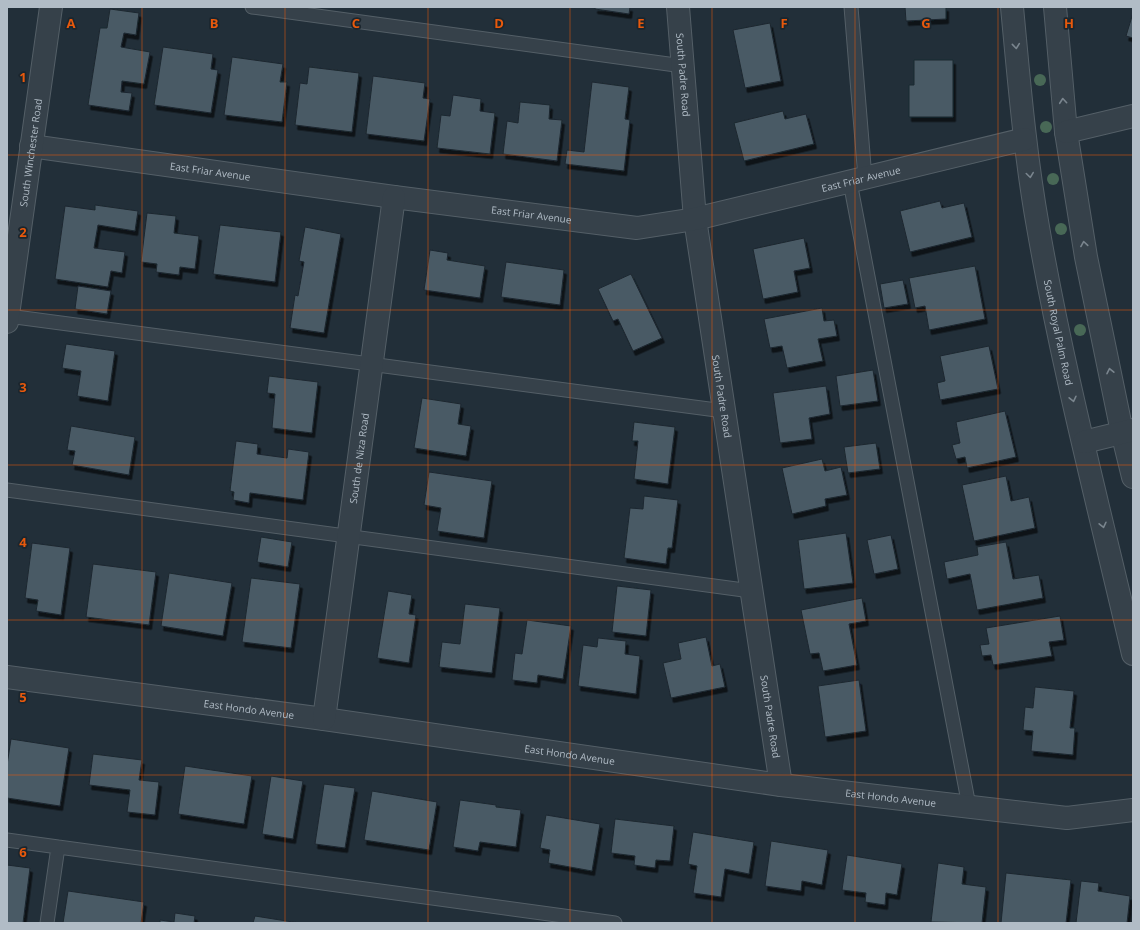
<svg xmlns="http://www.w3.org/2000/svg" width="1140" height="930" viewBox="0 0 1140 930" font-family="'Open Sans',sans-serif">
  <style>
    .building { fill: #4a5a65; stroke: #1d2830; filter: url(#shadow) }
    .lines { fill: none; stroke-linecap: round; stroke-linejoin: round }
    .service-casing { stroke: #545f67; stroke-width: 15 }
    .minor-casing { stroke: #545f67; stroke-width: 24 }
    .service { stroke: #36414a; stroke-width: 13 }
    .minor { stroke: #36414a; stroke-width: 22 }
    .tree { fill: #486856 }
    .oneway { stroke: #7a858e }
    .grid { fill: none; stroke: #e8590c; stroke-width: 1; stroke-opacity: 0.55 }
    .labels { text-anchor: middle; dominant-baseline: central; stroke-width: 3.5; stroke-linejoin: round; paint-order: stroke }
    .street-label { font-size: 10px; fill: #b1bcc6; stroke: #1b262e }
    .grid-label { font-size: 13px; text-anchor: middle; font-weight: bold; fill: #e8590c; stroke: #1b262e; stroke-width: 3.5; stroke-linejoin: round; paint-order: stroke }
  </style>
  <defs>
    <filter id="shadow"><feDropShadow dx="2.5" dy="4.5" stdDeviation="0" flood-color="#0009"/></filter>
  </defs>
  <rect width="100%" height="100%" fill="#222f39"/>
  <path class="building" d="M595,7H630L629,14L595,9Z
    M905,7H946V19L906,21Z
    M110,9L139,13L136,35L124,33L121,47L150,52L144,84L122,81L121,92L132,93L129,111L88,105L100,28H107Z
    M1133,13V38L1126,36Z
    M770,23L781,81L745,88L733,30Z
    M163,47L213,54L211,69L218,70L211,113L154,105Z
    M232,57L283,64L280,82H287L282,122L224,115Z
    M914,60H953V117H909V85H914Z
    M309,67L359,73L352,132L295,125L300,83L307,84Z
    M373,76L425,83L423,98L430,99L424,141L366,134Z
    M592,82L629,87L625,119L630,120L624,171L565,164L567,150L584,152Z
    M453,95L481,99L480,111L495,113L490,154L437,148L441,115L450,116Z
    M520,102L550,105L549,119L562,120L557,161L503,154L507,121L518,123Z
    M783,111L785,119L806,114L814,144L744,161L734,123Z
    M940,201L942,208L964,203L972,237L910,252L900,211Z
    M95,205L138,211L135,231L98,225L94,248L125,252L122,273L111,271L108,287L55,279L65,206L95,210Z
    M147,213L176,216L174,233L199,236L195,269L180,267L179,275L156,272L157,264L141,262Z
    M220,225L281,232L275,282L213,274Z
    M305,227L341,234L324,333L290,328L295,295L298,296L304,262L299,261Z
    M804,238L810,268L794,271L798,292L763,299L753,249Z
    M430,250L448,253L447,260L485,266L480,298L424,290Z
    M506,262L564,270L560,305L501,297Z
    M975,266L985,319L929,330L925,306L915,308L909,278Z
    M631,274L662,338L633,351L618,319L613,321L598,289Z
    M903,280L908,304L884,308L880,284Z
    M78,286L111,291L107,314L75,309Z
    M822,308L824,321L834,320L837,336L818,339L823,361L787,368L782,346L770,348L764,319Z
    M66,344L115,351L108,401L77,396L81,371L62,368Z
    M989,346L998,389L940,400L937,383L945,381L940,356Z
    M873,370L878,401L840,406L836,376Z
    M269,376L318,382L312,433L272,428L275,394L267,393Z
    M826,386L830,414L809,418L812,439L780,443L773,393Z
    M422,398L461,404L458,424L471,426L466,456L414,448Z
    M1005,411L1016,457L967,468L965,457L956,459L952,445L960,443L956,422Z
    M634,422L675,427L668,484L634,479L638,441H632Z
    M71,426L135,437L129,475L72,465L75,451L67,450Z
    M236,441L258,444L257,454L287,458L288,449L309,452L303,500L250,493L249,503L233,500L234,492L230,491Z
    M876,443L880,469L848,473L844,447Z
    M822,459L825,471L841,467L847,495L825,499L826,506L792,514L782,468Z
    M429,472L492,481L484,538L437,531L441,508L424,505Z
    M1006,476L1011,501L1029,497L1035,528L974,541L962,485Z
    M644,496L678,500L672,548H668L666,564L624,558L630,508L643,509Z
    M846,533L853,583L804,589L798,540Z
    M891,535L898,569L874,574L867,540Z
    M261,537L292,542L288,567L257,562Z
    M1006,542L1013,579L1039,575L1043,598L977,610L970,574L947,579L944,562L978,555L977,547Z
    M32,543L70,548L61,615L36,611L38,600L25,598Z
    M93,564L156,572L149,625L86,617Z
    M169,573L232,583L223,636L161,626Z
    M251,578L300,584L291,648L242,642Z
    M617,586L651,590L646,636L612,632Z
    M388,591L412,595L409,614L416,615L409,663L377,658Z
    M862,598L866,621L849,624L857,665L823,671L819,653L810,654L801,610Z
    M465,604L500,608L492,673L439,667L442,642L460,644Z
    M1060,616L1064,640L1049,642L1052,656L993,665L991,655L982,656L980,645L989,644L986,628Z
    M527,620L571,626L563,679L538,675L537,683L512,680L515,653L522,654Z
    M706,637L712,666L720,664L725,687L671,698L663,663L681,659L678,643Z
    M598,638L626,641L625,654L640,656L636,694L578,686L583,645L597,647Z
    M859,680L866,731L825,737L818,686Z
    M1035,687L1074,691L1070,728H1075L1073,755L1031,751L1033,731L1023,730L1025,707L1033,708Z
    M11,739L69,748L60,806L7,798V765Z
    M93,754L142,760L139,780L159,782L155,815L127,812L130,790L89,785Z
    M185,766L252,776L244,824L178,814Z
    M271,776L303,781L293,839L262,834Z
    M324,784L355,788L345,848L315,844Z
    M372,791L437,802L429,850L364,840Z
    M460,800L496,805V807L521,810L516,847L480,842L478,851L453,847Z
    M546,815L600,824L592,871L548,863L550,850L540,848Z
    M615,819L674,826L670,861L656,860L655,868L634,865L635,856L611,853Z
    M693,832L754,842L749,874L725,869L721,897L693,893L697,866L688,864Z
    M771,841L828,850L822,885L802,881L801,891L765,886Z
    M847,855L902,864L897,895L886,893L885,905L865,902L866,893L842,890Z
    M938,863L964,867L962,884L986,887L982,923L931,922Z
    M7,865L30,868L23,923H7Z
    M1006,873L1071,880L1066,923H1001Z
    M1081,881L1099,883L1098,891L1130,896L1127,923H1076Z
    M68,891L144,902L141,923H63Z
    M175,913L195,916L194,923H160V920L174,922Z
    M255,916L299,923H253Z"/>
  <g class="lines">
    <defs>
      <path id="service" d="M252,7L683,66
        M851,7L865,178
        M850,182L969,806
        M8,316L724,411
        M7,490L751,591
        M7,840L615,923
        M47,923L58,847"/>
      <g id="minor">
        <path id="s1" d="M678,7L695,219L781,785"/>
        <path id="s2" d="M1012,7C1019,81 1025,154 1038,227C1063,371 1100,512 1133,654"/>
        <path d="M1055,7L1066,132L1086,257L1122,432L1133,477"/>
        <path d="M1066,132L1133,116"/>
        <path id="s3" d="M31,146L394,197L637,228L695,219L1025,139"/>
        <path id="s4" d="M7,322L51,7"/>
        <path d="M1084,442L1133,430"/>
        <path id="s5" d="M7,677L324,719L781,785L1067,818L1133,810"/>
        <path id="s6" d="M324,719L394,197"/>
      </g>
    </defs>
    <use href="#service" class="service-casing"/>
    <use href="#minor" class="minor-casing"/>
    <use href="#service" class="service"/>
    <use href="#minor" class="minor"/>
  </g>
  <g class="tree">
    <circle cx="1040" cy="80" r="6"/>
    <circle cx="1046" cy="127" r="6"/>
    <circle cx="1053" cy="179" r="6"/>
    <circle cx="1061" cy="229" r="6"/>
    <circle cx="1080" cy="330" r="6"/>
  </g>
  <defs><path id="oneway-chevron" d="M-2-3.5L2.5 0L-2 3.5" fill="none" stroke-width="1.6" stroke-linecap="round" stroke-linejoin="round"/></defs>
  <g class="oneway">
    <use href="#oneway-chevron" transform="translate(1016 46) rotate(84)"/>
    <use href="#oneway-chevron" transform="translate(1063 101) rotate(-95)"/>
    <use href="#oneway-chevron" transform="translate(1030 175) rotate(82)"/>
    <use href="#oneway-chevron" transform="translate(1084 244) rotate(-99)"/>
    <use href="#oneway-chevron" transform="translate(1110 371) rotate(-102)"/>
    <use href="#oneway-chevron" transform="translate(1073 399) rotate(77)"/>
    <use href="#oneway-chevron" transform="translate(1103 525) rotate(77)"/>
  </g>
  <path class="grid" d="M142,7V923M285,7V923M428,7V923M570,7V923M712,7V923M855,7V923M998,7V923M7,155H1133M7,310H1133M7,465H1133M7,620H1133M7,775H1133"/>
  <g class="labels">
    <g class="street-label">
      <text stroke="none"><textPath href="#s1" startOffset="68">South Padre Road</textPath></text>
      <text stroke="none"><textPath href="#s4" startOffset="171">South Winchester Road</textPath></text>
      <text stroke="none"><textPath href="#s3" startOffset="181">East Friar Avenue</textPath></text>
      <text stroke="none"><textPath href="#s3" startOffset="841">East Friar Avenue</textPath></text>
      <text stroke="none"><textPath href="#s3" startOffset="505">East Friar Avenue</textPath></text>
      <text stroke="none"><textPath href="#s2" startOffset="329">South Royal Palm Road</textPath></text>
      <text stroke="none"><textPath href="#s1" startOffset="392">South Padre Road</textPath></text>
      <text stroke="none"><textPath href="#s6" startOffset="263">South de Niza Road</textPath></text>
      <text stroke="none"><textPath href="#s5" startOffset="244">East Hondo Avenue</textPath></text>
      <text stroke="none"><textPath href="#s1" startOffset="716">South Padre Road</textPath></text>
      <text stroke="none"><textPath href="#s5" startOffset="568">East Hondo Avenue</textPath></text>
      <text stroke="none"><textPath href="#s5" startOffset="892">East Hondo Avenue</textPath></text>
    </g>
  </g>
  <g class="grid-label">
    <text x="71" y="28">A</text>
    <text x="214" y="28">B</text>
    <text x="356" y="28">C</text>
    <text x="499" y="28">D</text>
    <text x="641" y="28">E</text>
    <text x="784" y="28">F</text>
    <text x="926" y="28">G</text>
    <text x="1069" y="28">H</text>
    <text x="23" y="82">1</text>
    <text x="23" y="237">2</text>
    <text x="23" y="392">3</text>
    <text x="23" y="547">4</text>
    <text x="23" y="702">5</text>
    <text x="23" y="857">6</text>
  </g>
  <rect width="1140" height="930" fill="none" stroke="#b1bcc6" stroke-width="16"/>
</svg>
